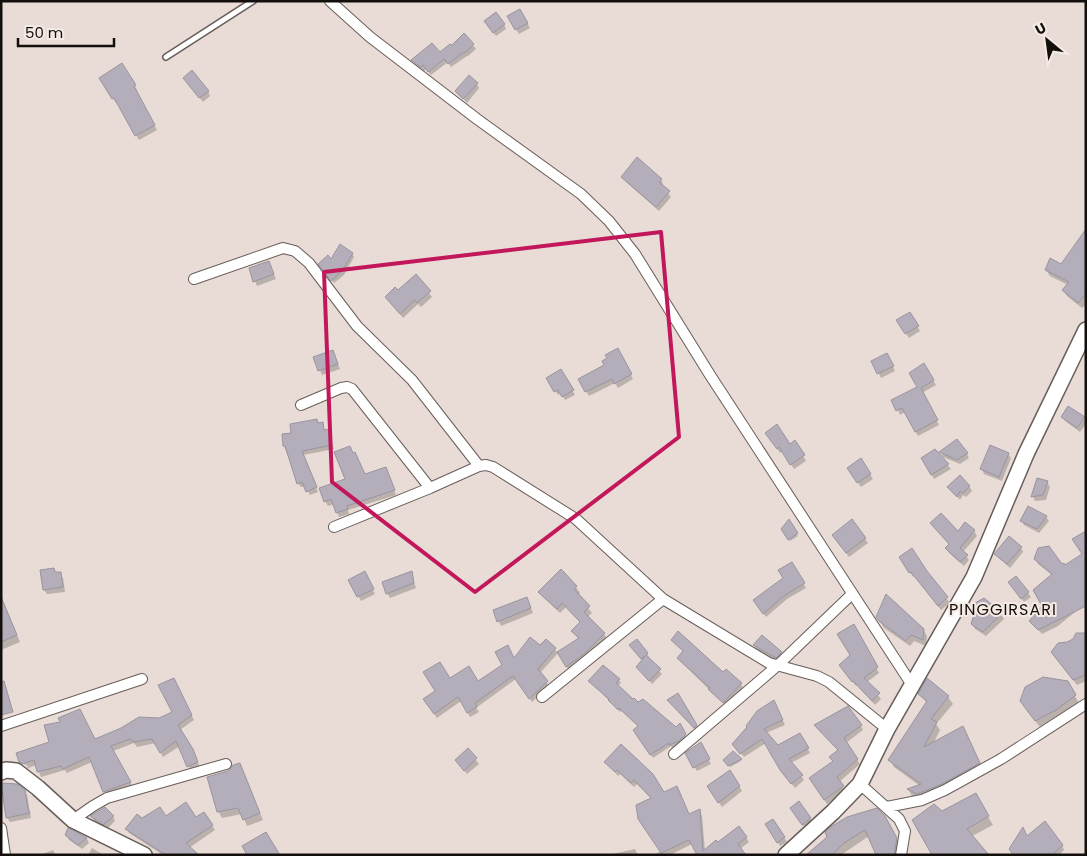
<svg xmlns="http://www.w3.org/2000/svg" width="1087" height="856" viewBox="0 0 1087 856" font-family="Poppins,sans-serif">
  <style>
    .shadow { fill: #0003 }
    .building { fill: #b3aeb9; stroke: #99949e }
    .lines { fill: none; stroke-linecap: round; stroke-linejoin: round }
    .lane-casing { stroke: #675d58; stroke-width: 8 }
    .street-casing { stroke: #675d58; stroke-width: 12 }
    .secondary-casing { stroke: #675d58; stroke-width: 18 }
    .lane { stroke: #fff; stroke-width: 5 }
    .street { stroke: #fff; stroke-width: 10 }
    .secondary { stroke: #fff; stroke-width: 15 }
    .marked { fill: none; stroke: #c2185b; stroke-width: 4; stroke-linejoin: round }
    .labels { text-anchor: middle; dominant-baseline: central; stroke-width: 4; stroke-linejoin: round; paint-order: stroke }
    .quarter-label { font-size: 16px; letter-spacing: 1px; fill: #130f0d; stroke: #f6eae4 }
  </style>
  <rect width="100%" height="100%" fill="#e9dcd7"/>
  <path class="shadow" d="M520,10L530,28L519,34L508,17Z
    M504,24L506,29L496,36L488,26Z
    M473,45L476,49L468,56H467L451,67L448,62L431,75L426,69L424,71L415,64L413,60Z
    M122,65L137,90L135,91L157,130L139,140L117,102L116,103L100,78Z
    M188,83L208,91L210,96L203,102Z
    M477,84L479,88L467,103L456,91Z
    M622,177L661,179L663,184L662,186L671,197L659,211L625,181Z
    M1086,240V304L1082,308L1067,296L1063,290L1068,285L1050,276L1046,270L1062,265Z
    M352,253L354,257L344,275L334,283L322,267L331,261Z
    M271,267L276,279L257,286L255,281Z
    M416,276L432,297L421,307L418,304L403,318L386,297L398,292Z
    M910,314L920,331L909,338L898,321Z
    M618,350L633,379L618,388L615,383L589,396L579,379L606,365L609,359Z
    M335,356L340,369L322,375L315,358Z
    M889,359L895,371L881,378L873,361Z
    M924,365L936,385L922,393L939,425L918,436L905,412L900,415L898,410L919,387Z
    M561,371L575,395L565,400L561,393L558,395L548,379Z
    M1062,417L1084,418L1086,424L1080,432L1065,421Z
    M317,420L319,424H322L325,431H329L334,449L303,455L318,492L310,495L305,486L301,487L298,483L284,446L283,435L293,434Z
    M769,437L790,445L795,442L806,461L794,469L782,451L780,453Z
    M935,451L951,469L934,479L922,458Z
    M941,453L967,454L969,458L960,464L943,457Z
    M353,454L365,476L386,468L396,495L348,510L349,514L339,517L334,504L328,506L325,501L346,480Z
    M1008,454L1011,458L1002,481L984,474L982,469Z
    M860,460L873,479L861,487L851,473Z
    M1047,482L1050,487L1046,500L1035,501L1033,496Z
    M969,486L972,491L966,497L963,495L960,500L949,487Z
    M1046,517L1049,521L1039,533L1024,525L1022,521Z
    M789,521L798,536L790,541L782,529Z
    M852,521L868,543L849,557L836,540Z
    M931,523L958,533L966,524L974,531L977,536L963,552L969,560L964,566L949,553L947,548L950,545Z
    M1021,548L1023,552L1010,568L999,558L996,554Z
    M1083,555L1086,603L1058,626L1042,634L1031,621L1043,606L1052,575L1038,564L1035,559L1065,566Z
    M903,562L926,572L950,603L941,610L914,576L913,577Z
    M791,563L806,588L787,599L766,617L757,605L784,578Z
    M54,569L56,573L60,574L63,578L65,592L47,594L44,590Z
    M561,571L576,587L580,593L578,595L592,613L587,617L604,634L607,639L570,672L558,653L540,673L549,686L532,702L516,679L476,708L479,712L470,717L461,701L437,718L427,704L450,680L478,683L514,660L540,647L546,640L558,653L579,640L573,631L581,623L566,607L560,613L543,597L540,592Z
    M364,572L375,594L361,601L350,580Z
    M411,573L416,588L390,598L387,593Z
    M1009,583L1028,593L1031,597L1024,602Z
    M1,596L20,642L1,650Z
    M984,599L1001,614L1004,619L986,636L975,629L972,624L976,614L974,610Z
    M529,603L533,613L501,626L494,611Z
    M877,617L923,629L927,636L926,646L914,641L910,646L884,628Z
    M854,626L879,673L867,682L881,699L875,705L857,685L856,686L843,670L852,661Z
    M1086,634V681L1077,685L1056,658L1068,644Z
    M672,640L723,674L741,684L743,688L726,706L681,662L678,658L684,652Z
    M754,645L781,653L783,657L779,662L757,650Z
    M633,649L647,654L649,657L648,658L662,674L652,684L637,667L643,661Z
    M619,680L621,683L618,686L638,704L676,729L680,725L687,738L680,744L672,748L671,746L653,758L636,734L639,727L622,711L620,712L590,681Z
    M927,680L948,697L953,704L936,724L940,730L933,744L966,735L983,770L922,801L912,796L908,789L920,786L894,767L890,760L927,703L919,694Z
    M1067,682L1079,703L1060,717L1040,727L1026,709Z
    M176,685L194,720L180,730L195,756L200,767L191,771L180,746L163,757L156,743L137,747L134,743L113,751L133,787L107,796L92,762L67,773L65,770L41,777L36,765L26,769L22,765L27,768L28,766L20,762L95,740L159,719L174,712Z
    M678,695L699,730L697,732L668,700Z
    M776,706L785,725L766,733L778,746L800,734L810,753L791,763L804,780L795,788L784,775L766,743L744,757L736,748Z
    M816,726H861L863,730L846,743L860,764L839,782L845,791L827,804L813,783L834,762L831,758L839,751Z
    M700,744L711,764L697,771L687,754Z
    M468,750L479,764L467,774L456,760Z
    M741,760V761L730,767L725,762Z
    M606,762L664,793L689,815L700,811L702,816L705,851L718,844L746,837L749,842L740,849L698,855L692,844L670,855H654L661,851L652,799L637,784L634,787L620,774L618,776Z
    M2,784L24,790L27,795L31,818L10,822L7,818Z
    M739,786L742,791L722,807L711,791Z
    M251,792L263,820L247,826L242,814L222,818L218,811Z
    M975,795L993,825L972,836L987,855H927L932,853L942,812Z
    M794,812L810,819L813,823L805,828Z
    M204,813L215,830L189,848L197,855H158L160,853L129,833L127,829L142,820L166,817L196,818Z
    M884,816L900,845L899,855H877L869,836L841,855H808Z
    M92,817H113L115,821L107,829L94,821Z
    M773,820L787,842L780,846L767,824Z
    M68,829L87,839L89,843L82,849L69,840L66,835Z
    M1027,838L1062,845L1064,850L1059,855H1050Z
    M92,848L104,855H88Z
    M635,849L638,855H608Z
    M53,850L56,855H40Z"/>
  <path class="building" d="M520,9L528,23L515,30L507,16Z
    M496,12L505,24L493,33L484,21Z
    M464,33L474,44L465,53L464,52L448,64L444,59L428,72L423,65L421,67L411,60L432,43L440,52L450,44L452,45Z
    M122,63L136,85L134,86L155,125L135,136L114,98L112,99L99,78Z
    M192,70L209,91L199,98L183,78Z
    M469,75L478,83L463,99L455,91Z
    M637,157L662,179L659,182L670,191L656,207L621,177Z
    M1086,229V294L1078,303L1062,290L1069,282L1045,270L1050,258L1061,264Z
    M340,244L353,253L342,271L331,281L318,264L328,255L331,259Z
    M269,261L274,274L253,282L249,268Z
    M416,274L431,291L417,303L415,300L400,314L385,297L395,287L398,290Z
    M910,312L919,326L905,334L896,320Z
    M618,348L632,374L614,384L612,379L585,392L578,379L604,365L602,361L607,358L605,355Z
    M333,350L338,364L318,371L313,357Z
    M887,353L894,366L877,374L871,361Z
    M924,363L934,380L921,388L938,420L915,432L902,408L896,411L891,400L917,387L909,373Z
    M561,369L574,390L562,397L558,390L554,392L546,378Z
    M1068,406L1085,417L1077,428L1061,417Z
    M317,419L318,423L323,422L324,430L329,429L332,445L302,451L317,487L306,492L302,482L297,484L285,446H283L282,434L291,433L290,424Z
    M777,424L790,444L795,440L805,455L790,465L779,447L777,449L765,433Z
    M957,439L968,453L957,460L939,452Z
    M990,445L1009,453L999,477L980,469Z
    M350,446L353,453L355,452L365,474L386,467L395,490L347,506L348,509L336,513L331,499L324,502L319,488L345,479L334,452Z
    M935,449L949,464L931,475L921,458Z
    M861,458L871,474L857,483L847,468Z
    M960,475L970,486L963,493L960,491L957,497L947,487Z
    M1037,478L1048,481L1043,495L1031,497Z
    M1028,506L1047,516L1037,529L1020,521Z
    M941,513L958,531L965,522L975,530L960,548L968,555L960,562L945,548L949,544L930,523Z
    M789,519L798,533L788,540L781,529Z
    M852,519L866,538L846,553L832,535Z
    M1086,531V606L1038,630L1029,621L1042,606L1033,590L1052,574L1034,559L1038,548L1049,546L1062,564L1064,563L1065,565L1082,554L1072,539Z
    M1009,536L1022,547L1007,564L994,554Z
    M912,548L927,571L948,597L938,606L911,572L909,573L899,557Z
    M792,562L805,583L785,595L763,614L753,600L783,578L778,570Z
    M54,568L55,572H61L63,587L43,590L40,570Z
    M561,569L577,586L574,589L590,606L584,612L605,633L585,653L566,667L557,652L579,638L571,631L580,622L562,603L557,609L538,592Z
    M365,571L374,589L357,597L348,580Z
    M412,571L414,583L386,594L382,582Z
    M1016,576L1029,592L1021,599L1008,582Z
    M886,594L924,629L923,640L911,635L906,641L879,621L876,617Z
    M1,597L17,635L1,642Z
    M527,597L531,608L497,622L493,610Z
    M984,598L1002,613L983,632L971,624L975,612L972,610L975,603Z
    M854,624L878,667L864,678L880,693L872,701L853,681L852,682L839,665L850,655L837,634Z
    M678,631L723,672L726,669L742,683L723,703L708,689L710,688L677,658L683,651L671,640Z
    M1076,633H1086V675L1073,680L1051,652L1058,643L1067,642L1073,639Z
    M762,635L782,652L776,658L753,645Z
    M530,637L540,645L546,639L556,648L538,669L548,681L529,699L513,676L475,703L477,707L467,713L458,697L434,714L423,699L435,691L423,672L440,662L450,678L469,666L478,681L502,665L495,652L508,645L514,658Z
    M637,639L648,653L646,655L661,669L649,681L636,667L645,656L641,659L629,645Z
    M603,665L620,679L616,683L633,699L634,698L638,702L643,699L676,727L680,723L686,734L679,741L669,745V743L650,755L633,730L638,726L619,708L618,710L608,700L609,699L588,681Z
    M1043,677L1068,681L1076,695L1056,710L1035,721L1020,701L1025,687Z
    M174,678L192,715L178,725L193,749L198,762L187,767L176,741L160,753L152,739L134,742L130,739L111,746L131,782L103,792L89,757L63,769L61,766L37,772L34,760L22,764L19,762L16,753L49,742L44,725L60,722L58,718L80,709L95,739L121,728L139,717L159,718L172,712L158,685Z
    M927,678L949,696L931,719L937,722L924,747L963,726L980,763L942,784L917,794L907,789L921,784L888,760L927,701L918,694Z
    M4,681L13,712L1,715V682Z
    M678,693L697,725L694,728L667,700Z
    M774,700L783,720L764,729L778,745L800,733L809,748L789,759L803,775L791,784L780,770L762,739L740,754L732,744L747,727L746,726L757,711Z
    M848,706L862,725L844,738L858,759L837,777L844,786L824,800L809,778L833,761L829,757L838,750L814,725Z
    M701,742L710,759L693,768L685,753Z
    M621,744L653,774L664,792L677,786L689,814L700,809L703,851L716,840L718,842L739,826L747,837L738,844L746,855H697L689,840L661,853L638,819L636,805L651,798L634,780L631,783L617,770L615,772L604,762Z
    M468,748L477,758L464,771L455,760Z
    M733,751L742,759L728,766L723,760Z
    M240,763L260,813L243,820L238,808L217,812L207,777L228,771L233,765Z
    M730,770L740,786L718,803L707,786Z
    M1,783L18,784L25,790L28,809L30,813L6,818Z
    M976,793L989,816L967,829L989,855H932L912,820L934,804L942,811Z
    M799,801L811,818L802,825L790,808Z
    M186,802L196,817L204,812L213,825L186,843L199,855H166L125,829L137,814L142,818L160,807L166,816Z
    M105,807L114,816L103,825L90,816Z
    M877,808L885,816L897,838L894,855H876L865,830L844,843L832,855H806L827,837L825,832L829,828L847,817Z
    M773,819L785,837L777,843L765,824Z
    M1045,821L1063,845L1052,855H1013L1009,849L1023,827L1027,836Z
    M68,828H69L87,838L78,845L65,835Z
    M266,832L280,855H247L242,846Z"/>
  <g class="lines">
    <defs>
      <path id="lane" d="M166,57L253,1"/>
      <path id="street" d="M330,1L370,37L477,119L581,194L609,221L635,254L710,375L912,685
        M194,279L283,248L295,251L309,263L357,326L412,380L479,466
        M301,405L341,388L347,387L352,389L430,488
        M334,527L430,488L479,466L486,465L493,467L576,519L663,599L769,663L817,676L829,682L887,729
        M542,697L663,599
        M1,726L142,679
        M674,754L777,666L852,594
        M860,784L899,819L905,831L901,855
        M887,807L922,800L945,790L1001,759L1086,704
        M73,820L93,806L107,798L226,764
        M1,828L5,855"/>
      <path id="secondary" d="M1,772L6,770L16,771L38,788L73,820L144,855
        M786,855L833,812L860,784L887,729L974,577L1026,454L1086,330"/>
    </defs>
    <use href="#lane" class="lane-casing"/>
    <use href="#street" class="street-casing"/>
    <use href="#secondary" class="secondary-casing"/>
    <use href="#lane" class="lane"/>
    <use href="#street" class="street"/>
    <use href="#secondary" class="secondary"/>
  </g>
  <path class="marked" d="M661,232L679,437L475,592L332,482L324,272Z"/>
  <g class="labels">
    <g class="quarter-label">
      <text x="1003" y="609">PINGGIRSARI</text>
    </g>
  </g>
  <rect width="1087" height="856" fill="none" stroke="#130f0d" stroke-width="5"/>
  <g transform="translate(1047 40) rotate(331)" stroke="#f6eae4" stroke-width="4" paint-order="stroke">
  <path d="M0-4L9 19L0 12L-9 19Z" fill="#130f0d"/>
  <text y="-8" font-size="14" font-weight="bold" text-anchor="middle" fill="#130f0d">U</text>
  </g>
  <path d="M18 38v8h96v-8" fill="none" stroke="#130f0d" stroke-width="2.5"/>
  <text x="25" y="38" font-size="15" fill="#130f0d" stroke="#f6eae4" stroke-width="4" paint-order="stroke">50 m</text>
</svg>
